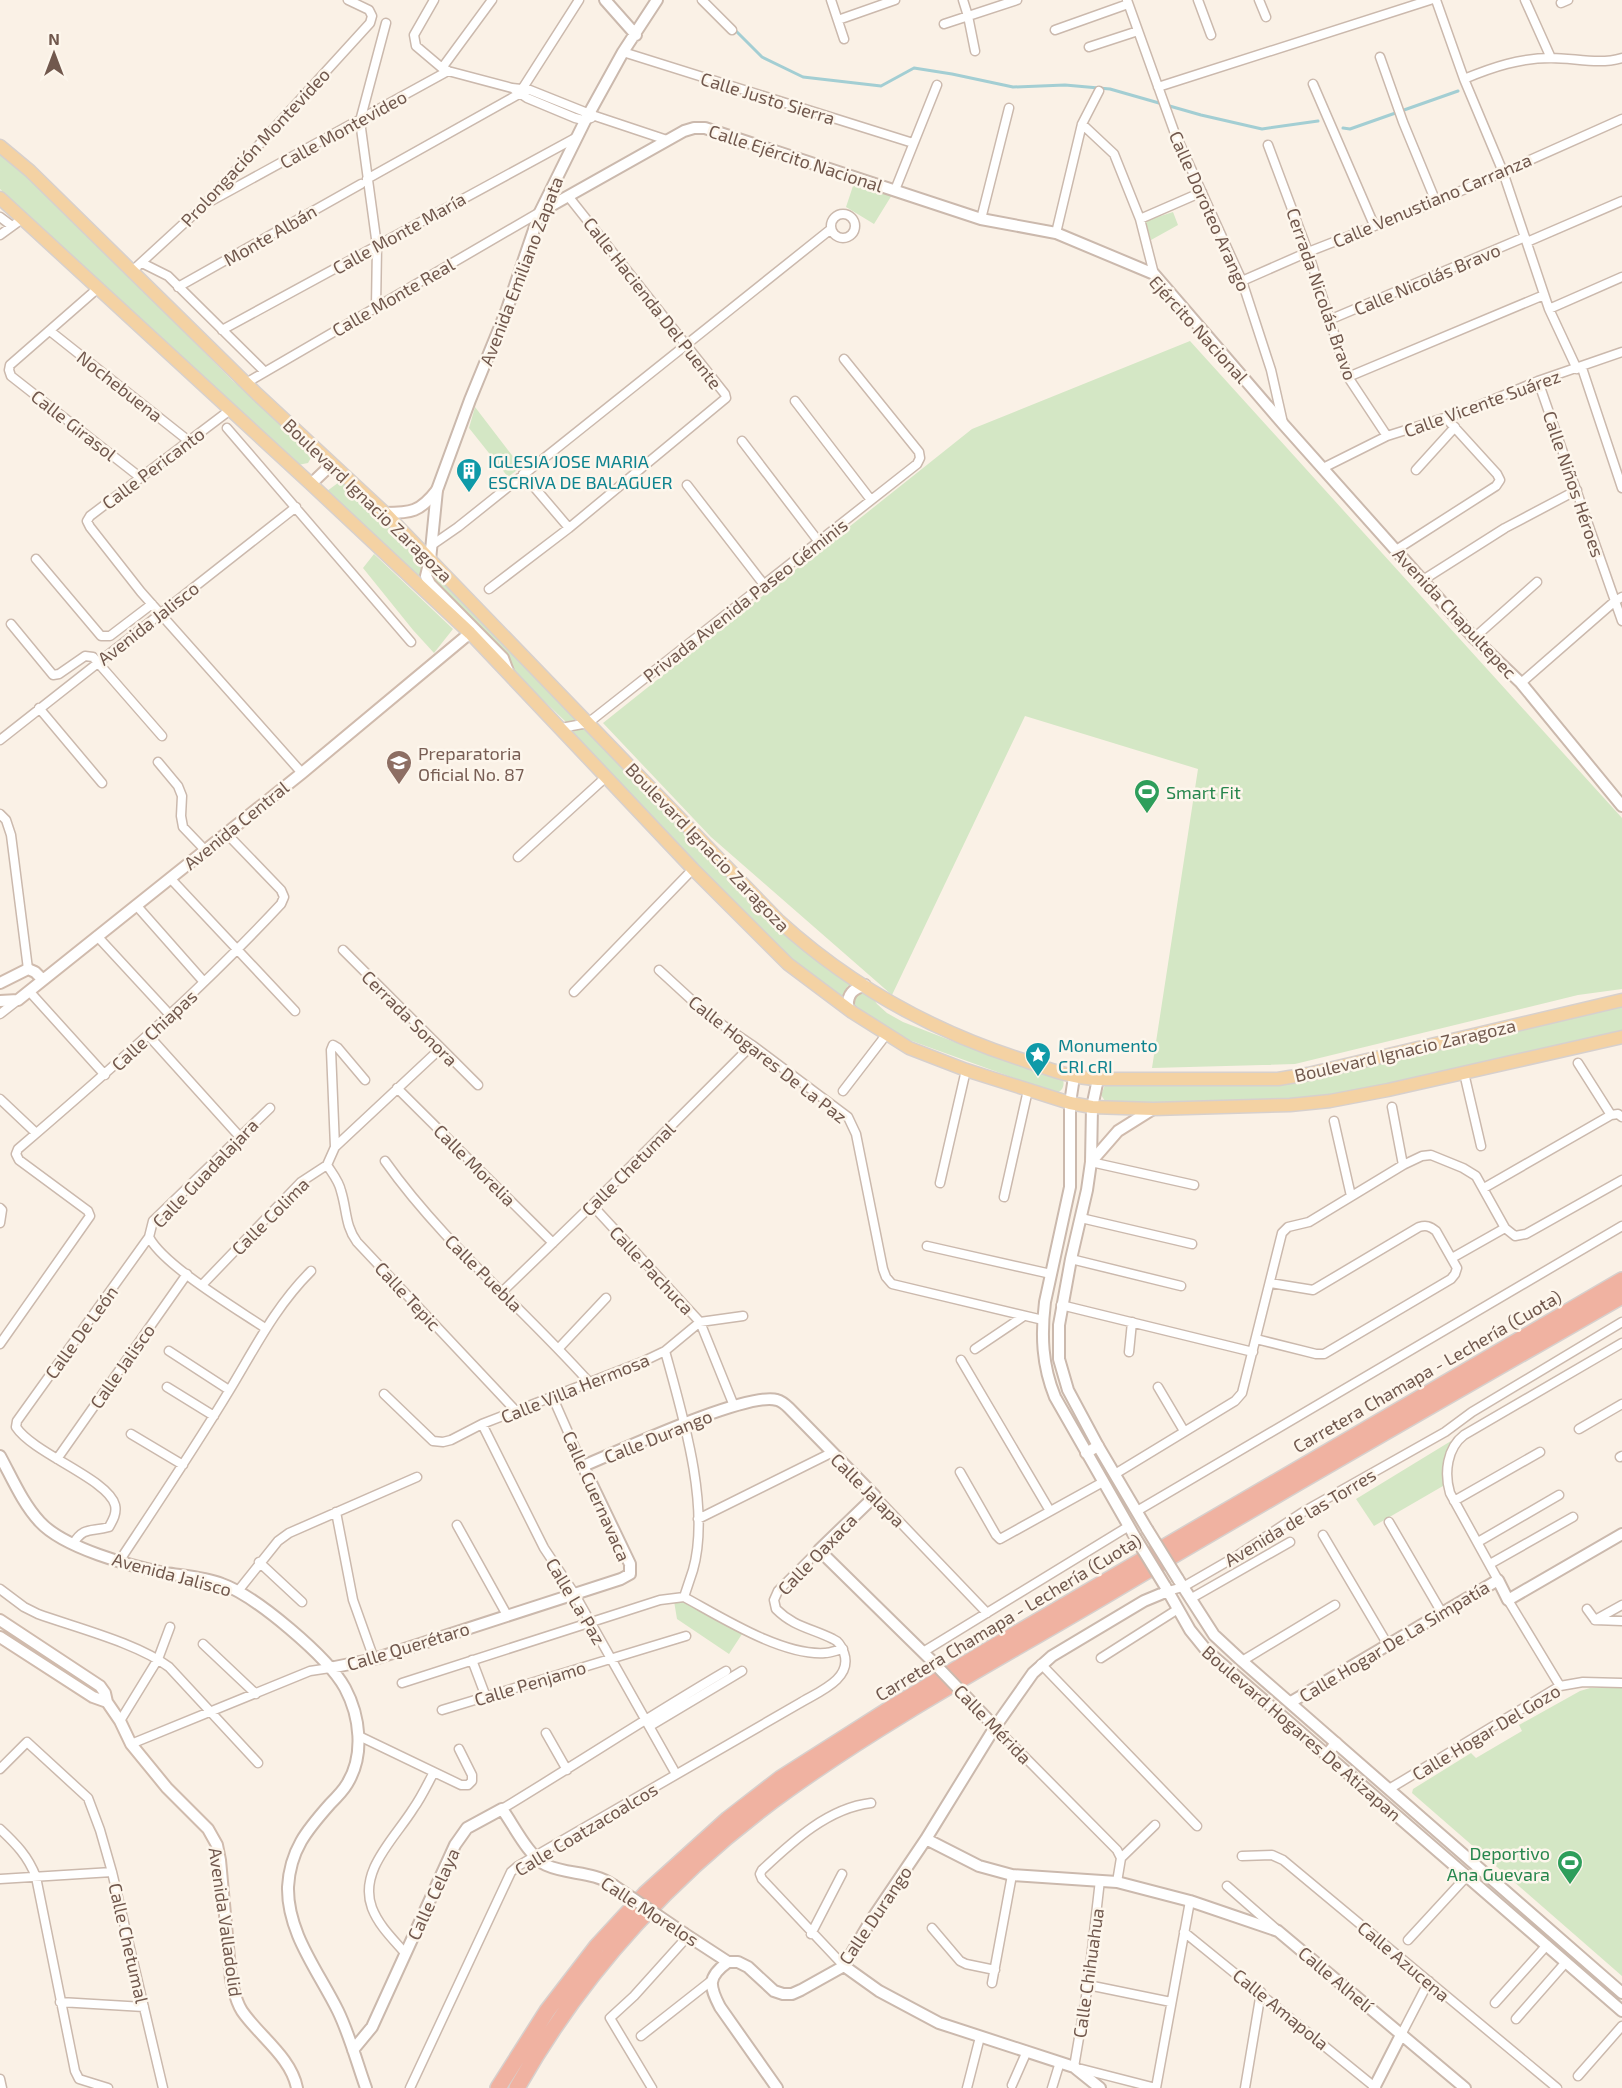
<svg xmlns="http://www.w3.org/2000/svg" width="1622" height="2088" viewBox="0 0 1622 2088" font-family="'Exo 2',sans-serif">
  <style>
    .green { fill: #d4e7c5 }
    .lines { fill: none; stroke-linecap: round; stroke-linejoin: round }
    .stream { stroke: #a3ced3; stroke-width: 3 }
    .minor-casing { stroke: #cbb9ad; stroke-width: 11 }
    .tertiary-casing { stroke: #cbb9ad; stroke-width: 14 }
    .secondary-casing { stroke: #d0bbad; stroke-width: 14 }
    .primary-casing { stroke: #d7d0cd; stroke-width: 15 }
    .motorway-casing { stroke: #d7d0cd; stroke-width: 18 }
    .minor { stroke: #fff; stroke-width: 8 }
    .tertiary { stroke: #fff; stroke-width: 10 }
    .secondary { stroke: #fff; stroke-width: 10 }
    .primary { stroke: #f4d2a3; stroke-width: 12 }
    .motorway { stroke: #f0b2a1; stroke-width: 15 }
    .tertiary-bridge-casing { stroke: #cbb9ad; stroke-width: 14; stroke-linecap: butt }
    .tertiary-bridge { stroke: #fff; stroke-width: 10 }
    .labels { text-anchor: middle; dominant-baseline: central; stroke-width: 5; stroke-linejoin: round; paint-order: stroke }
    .street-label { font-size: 18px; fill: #71584d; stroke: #fdf6ec }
    .culture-label { font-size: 18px; fill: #0d838f; stroke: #fdf6ec; text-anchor: start }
    .education-label { font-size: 18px; fill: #785e54; stroke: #fdf6ec; text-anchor: start }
    .leisure-label { font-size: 18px; fill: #27864d; stroke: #fdf6ec; text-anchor: start }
  </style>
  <rect width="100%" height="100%" fill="#faf1e6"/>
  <path class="green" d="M0,148L233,381L312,448V456L308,463L298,465L293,462L0,189Z
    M856,177L895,190L874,224L846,207Z
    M1173,212L1178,225L1151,240L1145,221Z
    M1190,341L1622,818V989L1578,995L1295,1064L1152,1068L1198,769L1025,716L892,995L711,837L603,723L972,429Z
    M475,407L521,467L508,477L469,428Z
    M342,480L424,559L421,581L327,491Z
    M374,554L453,629L434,653L413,630L363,568Z
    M433,566L581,720L566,722L513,671L435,585L430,574Z
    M587,726L673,818L858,984L848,986L844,992L842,1001L801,968L709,879L655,819L572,732Z
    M857,988L872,997L877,1004L887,1013L903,1022L973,1049L1033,1066L1063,1079C1065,1086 1062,1092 1055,1093L898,1036L850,1004Z
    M1622,1006V1034L1309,1101L1107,1104L1101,1095L1105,1085H1238Z
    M1451,1441L1443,1486L1374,1526L1356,1499Z
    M684,1599L744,1631L729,1654L677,1619L674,1601Z
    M1590,1688H1622V1976L1412,1793L1413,1789L1471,1753L1476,1758L1522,1731L1519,1725L1580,1691Z"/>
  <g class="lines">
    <path class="stream" d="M734,29L762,57L803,77L881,86L914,68L952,74L1013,87L1065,85L1110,89L1201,115L1262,129L1318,121
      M1343,128L1350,129L1458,91"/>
    <defs>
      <path id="minor" d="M434,0L414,35L416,46L442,68L448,71L512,88L530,90L595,116L667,140
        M702,0L732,30
        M831,0L844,39
        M963,0L968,16L975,51
        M1127,0L1174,131L1242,281L1271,370L1283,423
        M1198,0L1211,35
        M1259,0L1266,17
        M1436,0L1464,79L1503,172L1549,309L1577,369
        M1525,0L1551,58
        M1561,3L1568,0
        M838,20L895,0
        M944,24L1017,0
        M1055,30L1128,4
        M1089,47L1138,31
        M623,52L913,143
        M1380,57L1403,122L1436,202
        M442,68L492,0
        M1464,79C1493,67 1520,58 1551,58C1575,58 1599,65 1622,58
        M1313,84L1374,225
        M1158,87L1430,0
        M515,90L527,98L575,118L583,120L591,118
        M1082,124L1114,154L1140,219L1154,274
        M1268,145L1308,252L1348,377L1387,436
        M367,179L519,94L579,0
        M895,190L937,85
        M211,201L448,71
        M831 226a12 12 0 1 1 24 0a12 12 0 1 1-24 0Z
        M0,217L12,226
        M981,219L1009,108
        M1140,219L1202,192
        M1056,233L1082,124L1099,91
        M0,235L22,219
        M1527,242L1622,201
        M142,263L168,276L264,371
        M131,272L205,204L370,23L372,16L369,10L348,0
        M1242,281L1308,252L1436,202L1622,119
        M178,287L361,184
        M97,289L10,365L9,370L11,376L141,478
        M376,308L377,246L360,121L386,23
        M1549,309L1622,277
        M1329,320L1525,237
        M222,330L577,137
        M50,331L190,442
        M1582,368L1622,488
        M1348,377L1544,295
        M1538,381L1622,621
        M246,383L540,212
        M795,401L871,500
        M230,410L90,516L87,521L90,527L141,592L302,773
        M227,428L411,642
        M742,441L819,542
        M1323,468L1387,436L1463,412L1538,381L1622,352
        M1416,470L1455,427
        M523,474L569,528
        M687,485L765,586
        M432,545L458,527L831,229
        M1396,550L1496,486L1500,480L1497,474L1446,418
        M36,559L101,636H110L152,604
        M1423,580L1505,528L1577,490
        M489,589L569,528L726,398L725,394L568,196
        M11,624L53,675L59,674L85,656L93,657L162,736
        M1474,638L1537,582
        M1521,683L1615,601L1622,597
        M39,708L102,783
        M561,728L588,723L917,464L920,458L919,452L844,359
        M0,740L296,507
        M158,762L178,786L182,796L181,816L183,827L205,850
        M0,814L6,820L11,835L28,969
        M518,857L606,777
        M170,878L295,1011
        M136,905L204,982
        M97,936L170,1015
        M343,950L478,1085
        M659,970L708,1015L752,1045L848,1117L856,1134L883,1269L886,1277L892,1284L1043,1320
        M29,991L105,1075
        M574,992L693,869
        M0,1014L18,1000
        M148,1035L240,1137
        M1578,1063L1611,1115L1618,1114L1622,1117
        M1464,1073L1481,1146
        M397,1088L553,1243
        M843,1091L886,1035
        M0,1099L36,1133
        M1392,1107L1403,1165
        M1334,1121L1351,1196
        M335,1147L331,1050L333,1045L338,1048L365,1080
        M385,1161C443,1243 522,1307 589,1382
        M1091,1162L1194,1185
        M327,1165C332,1173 339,1181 341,1191C347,1210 345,1226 357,1242L516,1411
        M940,1183L966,1070
        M1484,1188L1611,1115
        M1004,1197L1028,1090
        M592,1205L700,1322L734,1406
        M0,1208L2,1210L0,1223
        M1081,1218L1192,1244
        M927,1246L1051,1274
        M1452,1258L1505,1228
        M1071,1259L1181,1286
        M202,1285L301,1182L327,1165L335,1147L441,1048
        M502,1292L592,1205L752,1045
        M1061,1305L1253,1352
        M265,1328C237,1309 163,1265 149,1237L153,1221L270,1108
        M1256,1339L1316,1354H1324L1451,1279L1455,1274L1457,1268L1436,1231C1430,1226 1426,1225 1419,1227L1313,1290L1270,1283
        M0,1344L90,1216L88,1211L19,1160L16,1154L18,1149C109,1071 199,992 281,904L284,897L281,890L226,833
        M559,1348L606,1298
        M975,1349L1024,1316
        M169,1351L229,1390
        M665,1351C682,1413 711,1507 693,1570C690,1579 687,1588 684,1597
        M1129,1352L1132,1322
        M961,1360L1050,1511
        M167,1387L214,1416
        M1158,1387L1184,1431
        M384,1394L433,1441L443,1442L451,1440L482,1424L642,1362L665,1351L700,1322L743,1316
        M553,1398L583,1466
        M482,1424L544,1548L574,1593L676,1774
        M1579,1429L1622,1404
        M131,1434L183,1465
        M1620,1457L1622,1456
        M57,1459L187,1274
        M960,1472L996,1535L1000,1539L1103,1482
        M1115,1474L1235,1401L1242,1393L1282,1233L1288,1227L1309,1222L1403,1165L1422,1156L1431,1155L1463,1168L1476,1176L1505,1228L1515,1236L1526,1234L1622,1180
        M875,1496L987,1613
        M1454,1501L1540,1452
        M1137,1511L1622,1226
        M336,1512L353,1600L374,1659
        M698,1519L831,1453
        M1389,1522L1442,1613
        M457,1525L507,1615
        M1323,1535L1388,1645
        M1478,1542L1559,1495
        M73,1544C84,1526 91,1532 109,1527C113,1520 117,1513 115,1505C108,1479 34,1454 16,1427L17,1421L149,1237
        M120,1560C157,1504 194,1449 229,1391C255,1348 275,1307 311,1271
        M259,1562L302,1602
        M1490,1564L1573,1517
        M1498,1580L1450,1493C1444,1473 1447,1448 1464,1435L1622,1343
        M0,1589L24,1607L38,1614C77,1628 137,1643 169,1667L258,1763
        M238,1591L278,1541L289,1533L417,1477
        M1168,1591L1183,1587L1235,1557L1303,1512L1445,1432L1472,1412L1622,1322
        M684,1597C721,1617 782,1656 825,1653C831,1653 837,1650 843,1649
        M1190,1599L1290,1542
        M1508,1600L1560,1686
        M1587,1609L1595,1620
        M1595,1620L1622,1605
        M1595,1620L1622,1621
        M203,1644L256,1694
        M923,1652L1129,1526
        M1101,1658L1178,1609
        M472,1660L486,1697
        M1242,1661L1335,1605
        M1041,1664L1197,1826
        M402,1683L660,1600L684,1597
        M442,1710L686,1636
        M120,1721L158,1659L170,1627
        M650,1726L742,1671
        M995,1727L1117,1850L1121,1858L1117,1882
        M546,1733L567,1770
        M359,1736L461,1785H468L472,1781V1775L459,1749
        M131,1744L310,1671L330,1668
        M0,1769L27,1742L88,1798L100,1830L112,1872L163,2088
        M1389,1789L1560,1686L1583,1682L1622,1683
        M502,1809C578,1763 651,1715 726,1671
        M0,1829C16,1844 28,1856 36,1877L75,2071L79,2079L108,2088
        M1242,1856L1272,1855L1283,1860L1557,2088
        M1121,1858L1155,1825
        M0,1879L112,1872
        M1100,1880L1088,1985L1074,2067L1156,2088
        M1227,1886L1275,1928
        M932,1928L960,1961L966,1964L995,1970
        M1184,1932L1376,2088
        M811,1934L842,1874
        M1408,1940L1467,1876
        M405,1953C393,1939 379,1926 372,1908C358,1871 395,1838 413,1809C421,1798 427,1785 434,1772
        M844,1966L762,1879L760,1874L762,1870C793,1841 828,1808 871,1803
        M992,1983L1012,1875
        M1088,1985L1171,2002
        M60,2002L144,2007
        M1495,2003L1547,1945
        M1516,2019L1566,1962
        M1402,2033L1429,1981
        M641,2036L711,1981
        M1578,2076L1622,2026
        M0,2079L2,2088
        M1012,2085L1027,2051
        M410,2088L511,1872L518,1866L800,1703C818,1692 853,1679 844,1653C842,1647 838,1641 833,1639C811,1628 794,1627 776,1609L774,1600L778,1591L819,1550
        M652,2088L610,2018L634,1996L688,1936
        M967,2088L980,2037
        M1052,2088L1060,2062
        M1156,2088L1190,1901
        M1245,2088L1261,1992"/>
      <path id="tertiary" d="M605,0L636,35
        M540,212L684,131L694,128H705L981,219L1056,233L1154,274L1284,425L1474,638L1521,683L1622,806
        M430,560L437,490L470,400L506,312L540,212L586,119L623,52L657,0
        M1074,1077L1070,1103V1187L1045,1302C1041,1335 1042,1365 1055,1397L1135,1537
        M1098,1079L1092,1107L1091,1162L1087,1190L1071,1259L1059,1325V1359L1068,1390L1098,1446L1147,1529
        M0,1456C12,1478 23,1504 40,1522C64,1548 130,1566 165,1573C184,1576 204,1577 222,1584C256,1596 328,1657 345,1688C360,1716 365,1755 347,1784C343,1791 336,1798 330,1804C307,1830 290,1850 288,1887C287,1933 319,1972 338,2011C350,2036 357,2063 366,2088
        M1178,1579L1214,1635L1242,1661L1622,1993
        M1165,1586L1190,1630L1207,1651L1622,2011
        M330,1668L374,1659L621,1579L630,1574V1564L583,1466C617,1452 748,1391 777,1400C781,1401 786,1405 789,1408L875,1496L819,1550L932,1661
        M1291,1702L1498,1580L1508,1600L1622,1534
        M976,1707L995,1727
        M926,1839L979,1866L1012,1875L1117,1882L1190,1901L1278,1931L1465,2088
        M685,1934L728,1962H738L748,1967L774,1991L783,1994H792L801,1990L844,1966L870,1922L926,1839L995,1727L1033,1673L1052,1656L1144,1601L1168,1591
        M728,1962C707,1977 709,1986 720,2007L777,2088
        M844,1966L879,1991L939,2023L1074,2067L1100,2088
        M353,2050L372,2027L455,1845L467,1828L502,1809C513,1824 529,1857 546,1865C568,1875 593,1871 613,1885
        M1374,2088L1402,2033"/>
      <path id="secondary" d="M311,484L332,464
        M385,513C411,513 420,512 437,490
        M430,560L426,576L430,584L503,658L509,674
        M0,983L28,969L35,972L42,979
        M0,1001L18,1000L302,773L470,633
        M852,1012L848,1007C847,994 853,989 865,985
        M1091,1162L1118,1131L1153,1109
        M1086,1453L1098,1446
        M0,1620L100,1686L105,1693L107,1702L120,1721L131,1744L167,1788L208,1829L217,1845L220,1860L231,1980C234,1991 236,2002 242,2011C259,2036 291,2057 297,2088
        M0,1637L93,1697L107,1702
        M1326,1756L1336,1743"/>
      <path id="primary" d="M0,146L30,171L257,394L385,513L778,920C848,984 932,1031 1023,1060C1048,1069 1071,1078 1098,1079H1278L1308,1074L1622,1000
        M0,198L311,484L470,633L693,869L788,964L852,1012L909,1048L966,1070L1070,1103L1092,1107L1153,1109L1290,1105L1330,1101L1388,1090L1622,1037"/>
      <path id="motorway" d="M498,2088L547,2011L597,1946L645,1894L728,1819L781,1778L891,1708L1005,1640L1622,1280
        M517,2088C583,1970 679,1867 789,1789C889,1717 1002,1657 1108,1594C1278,1493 1450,1395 1622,1296"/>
    </defs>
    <use href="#minor" class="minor-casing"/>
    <use href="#tertiary" class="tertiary-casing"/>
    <use href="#secondary" class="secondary-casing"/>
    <use href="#primary" class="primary-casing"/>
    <use href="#motorway" class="motorway-casing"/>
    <use href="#minor" class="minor"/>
    <use href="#tertiary" class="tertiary"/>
    <use href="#secondary" class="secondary"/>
    <use href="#primary" class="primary"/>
    <use href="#motorway" class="motorway"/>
    <defs>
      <path id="tertiary-bridge" d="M1147,1529L1178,1579
        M1135,1537L1165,1586
        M932,1661L976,1707
        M613,1885L685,1934"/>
    </defs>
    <use href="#tertiary-bridge" class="tertiary-bridge-casing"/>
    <use href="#tertiary-bridge" class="tertiary-bridge"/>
  </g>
  <defs>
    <symbol id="building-pin" viewBox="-11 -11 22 30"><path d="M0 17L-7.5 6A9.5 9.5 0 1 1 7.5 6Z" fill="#0f9aa8" stroke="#fdf6ec"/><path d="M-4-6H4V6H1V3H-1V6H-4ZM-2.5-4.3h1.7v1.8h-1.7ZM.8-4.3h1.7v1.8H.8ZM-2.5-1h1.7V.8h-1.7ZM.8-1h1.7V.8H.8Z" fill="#fff"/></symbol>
    <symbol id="university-pin" viewBox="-11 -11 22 30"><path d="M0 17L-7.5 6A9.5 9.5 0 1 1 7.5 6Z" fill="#8d6e63" stroke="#fdf6ec"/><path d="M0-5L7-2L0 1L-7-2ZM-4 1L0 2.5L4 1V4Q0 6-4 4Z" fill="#fff"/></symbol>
    <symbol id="stadium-pin" viewBox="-11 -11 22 30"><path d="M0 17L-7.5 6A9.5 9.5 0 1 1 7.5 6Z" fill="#2e9e5b" stroke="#fdf6ec"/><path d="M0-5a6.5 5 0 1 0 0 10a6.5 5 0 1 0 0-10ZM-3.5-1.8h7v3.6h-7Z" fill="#fff"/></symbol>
    <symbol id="sight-pin" viewBox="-11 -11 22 30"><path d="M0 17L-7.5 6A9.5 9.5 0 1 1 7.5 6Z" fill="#0f9aa8" stroke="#fdf6ec"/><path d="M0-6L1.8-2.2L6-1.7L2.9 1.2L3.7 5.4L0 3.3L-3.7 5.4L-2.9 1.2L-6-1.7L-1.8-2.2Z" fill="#fff"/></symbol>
  </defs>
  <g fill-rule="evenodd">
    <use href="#building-pin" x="454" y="456" width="30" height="40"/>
    <use href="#university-pin" x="384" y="748" width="30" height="40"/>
    <use href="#stadium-pin" x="1132" y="777" width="30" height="40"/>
    <use href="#sight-pin" x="1023" y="1040" width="30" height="40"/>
    <use href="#stadium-pin" x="1555" y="1848" width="30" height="40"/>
  </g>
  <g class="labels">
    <g class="street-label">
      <text transform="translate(768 98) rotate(17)">Calle Justo Sierra</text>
      <text transform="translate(343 129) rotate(-29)">Calle Montevideo</text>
      <text transform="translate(255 147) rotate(-47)">Prolongación Montevideo</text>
      <text transform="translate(796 158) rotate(18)">Calle Ejército Nacional</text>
      <text transform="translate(1432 200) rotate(-23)">Calle Venustiano Carranza</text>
      <text transform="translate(1210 211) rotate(66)">Calle Doroteo Arango</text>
      <text transform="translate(399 233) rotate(-29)">Calle Monte María</text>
      <text transform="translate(270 235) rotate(-30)">Monte Albán</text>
      <text transform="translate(521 271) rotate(-69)">Avenida Emiliano Zapata</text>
      <text transform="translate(1427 279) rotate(-23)">Calle Nicolás Bravo</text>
      <text transform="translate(1322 294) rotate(71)">Cerrada Nicolás Bravo</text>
      <text transform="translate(393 297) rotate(-30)">Calle Monte Real</text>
      <text transform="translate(653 303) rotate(52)">Calle Hacienda Del Puente</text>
      <text transform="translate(1199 329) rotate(48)">Ejército Nacional</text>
      <text transform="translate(120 386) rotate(38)">Nochebuena</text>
      <text transform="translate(1482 403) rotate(-20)">Calle Vicente Suárez</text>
      <text transform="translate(74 425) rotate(38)">Calle Girasol</text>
      <text transform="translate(153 468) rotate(-37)">Calle Pericanto</text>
      <text transform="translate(1574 484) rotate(71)">Calle Niños Héroes</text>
      <text transform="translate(368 500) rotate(44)">Boulevard Ignacio Zaragoza</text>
      <text transform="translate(745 600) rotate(-38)">Privada Avenida Paseo Géminis</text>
      <text transform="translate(1455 613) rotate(47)">Avenida Chapultepec</text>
      <text transform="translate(148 623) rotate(-38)">Avenida Jalisco</text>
      <text transform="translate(236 825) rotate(-39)">Avenida Central</text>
      <text transform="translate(708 847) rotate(46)">Boulevard Ignacio Zaragoza</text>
      <text transform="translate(410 1018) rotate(45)">Cerrada Sonora</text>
      <text transform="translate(154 1030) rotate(-43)">Calle Chiapas</text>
      <text transform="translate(1405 1050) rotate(-13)">Boulevard Ignacio Zaragoza</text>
      <text transform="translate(768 1059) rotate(38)">Calle Hogares De La Paz</text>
      <text transform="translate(475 1165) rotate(45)">Calle Morelia</text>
      <text transform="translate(628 1169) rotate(-45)">Calle Chetumal</text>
      <text transform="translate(205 1173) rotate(-46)">Calle Guadalajara</text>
      <text transform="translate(270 1216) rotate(-45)">Calle Colima</text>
      <text transform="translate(652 1270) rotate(47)">Calle Pachuca</text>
      <text transform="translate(484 1273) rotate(45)">Calle Puebla</text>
      <text transform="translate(408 1296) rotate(47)">Calle Tepic</text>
      <text transform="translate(81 1332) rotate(-54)">Calle De León</text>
      <text transform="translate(122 1366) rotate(-55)">Calle Jalisco</text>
      <text transform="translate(1427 1371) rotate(-30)">Carretera Chamapa - Lechería (Cuota)</text>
      <text transform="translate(575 1388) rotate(-22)">Calle Villa Hermosa</text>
      <text transform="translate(658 1436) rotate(-22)">Calle Durango</text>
      <text transform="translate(868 1490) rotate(45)">Calle Jalapa</text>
      <text transform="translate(597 1496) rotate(66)">Calle Cuernavaca</text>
      <text transform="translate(1300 1517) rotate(-31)">Avenida de las Torres</text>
      <text transform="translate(817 1554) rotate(-46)">Calle Oaxaca</text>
      <text transform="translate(172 1574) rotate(15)">Avenida Jalisco</text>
      <text transform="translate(576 1601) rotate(59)">Calle La Paz</text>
      <text transform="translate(1008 1617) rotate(-31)">Carretera Chamapa - Lechería (Cuota)</text>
      <text transform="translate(1394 1641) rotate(-31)">Calle Hogar De La Simpatía</text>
      <text transform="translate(408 1646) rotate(-17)">Calle Querétaro</text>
      <text transform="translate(530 1683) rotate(-17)">Calle Penjamo</text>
      <text transform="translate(993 1724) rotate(46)">Calle Mérida</text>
      <text transform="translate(1486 1732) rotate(-31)">Calle Hogar Del Gozo</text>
      <text transform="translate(1302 1733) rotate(41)">Boulevard Hogares De Atizapan</text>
      <text transform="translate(586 1829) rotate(-31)">Calle Coatzacoalcos</text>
      <text transform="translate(433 1894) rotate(-65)">Calle Celaya</text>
      <text transform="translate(650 1911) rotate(33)">Calle Morelos</text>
      <text transform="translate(875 1915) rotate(-56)">Calle Durango</text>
      <text transform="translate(226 1922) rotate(82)">Avenida Valladolid</text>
      <text transform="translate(129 1943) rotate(77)">Calle Chetumal</text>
      <text transform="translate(1404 1961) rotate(40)">Calle Azucena</text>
      <text transform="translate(1088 1973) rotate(-82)">Calle Chihuahua</text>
      <text transform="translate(1336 1979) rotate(40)">Calle Alhelí</text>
      <text transform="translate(1281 2009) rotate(39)">Calle Amapola</text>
    </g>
    <g class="culture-label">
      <text x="488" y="461">IGLESIA JOSE MARIA<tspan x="488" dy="21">ESCRIVA DE BALAGUER</tspan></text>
      <text x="1058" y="1045">Monumento<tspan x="1058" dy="21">CRI cRI</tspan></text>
    </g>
    <g class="education-label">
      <text x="418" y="753">Preparatoria<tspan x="418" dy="21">Oficial No. 87</tspan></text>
    </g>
    <g class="leisure-label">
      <text x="1166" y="792">Smart Fit</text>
      <text x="1550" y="1853" text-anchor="end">Deportivo<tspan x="1550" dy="21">Ana Guevara</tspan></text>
    </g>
  </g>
  <g transform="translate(54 54)" stroke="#fdf6ec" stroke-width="4.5" paint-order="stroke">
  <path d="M0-4.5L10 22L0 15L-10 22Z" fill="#71584d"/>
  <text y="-9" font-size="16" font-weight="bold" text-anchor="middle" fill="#71584d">N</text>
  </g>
</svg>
